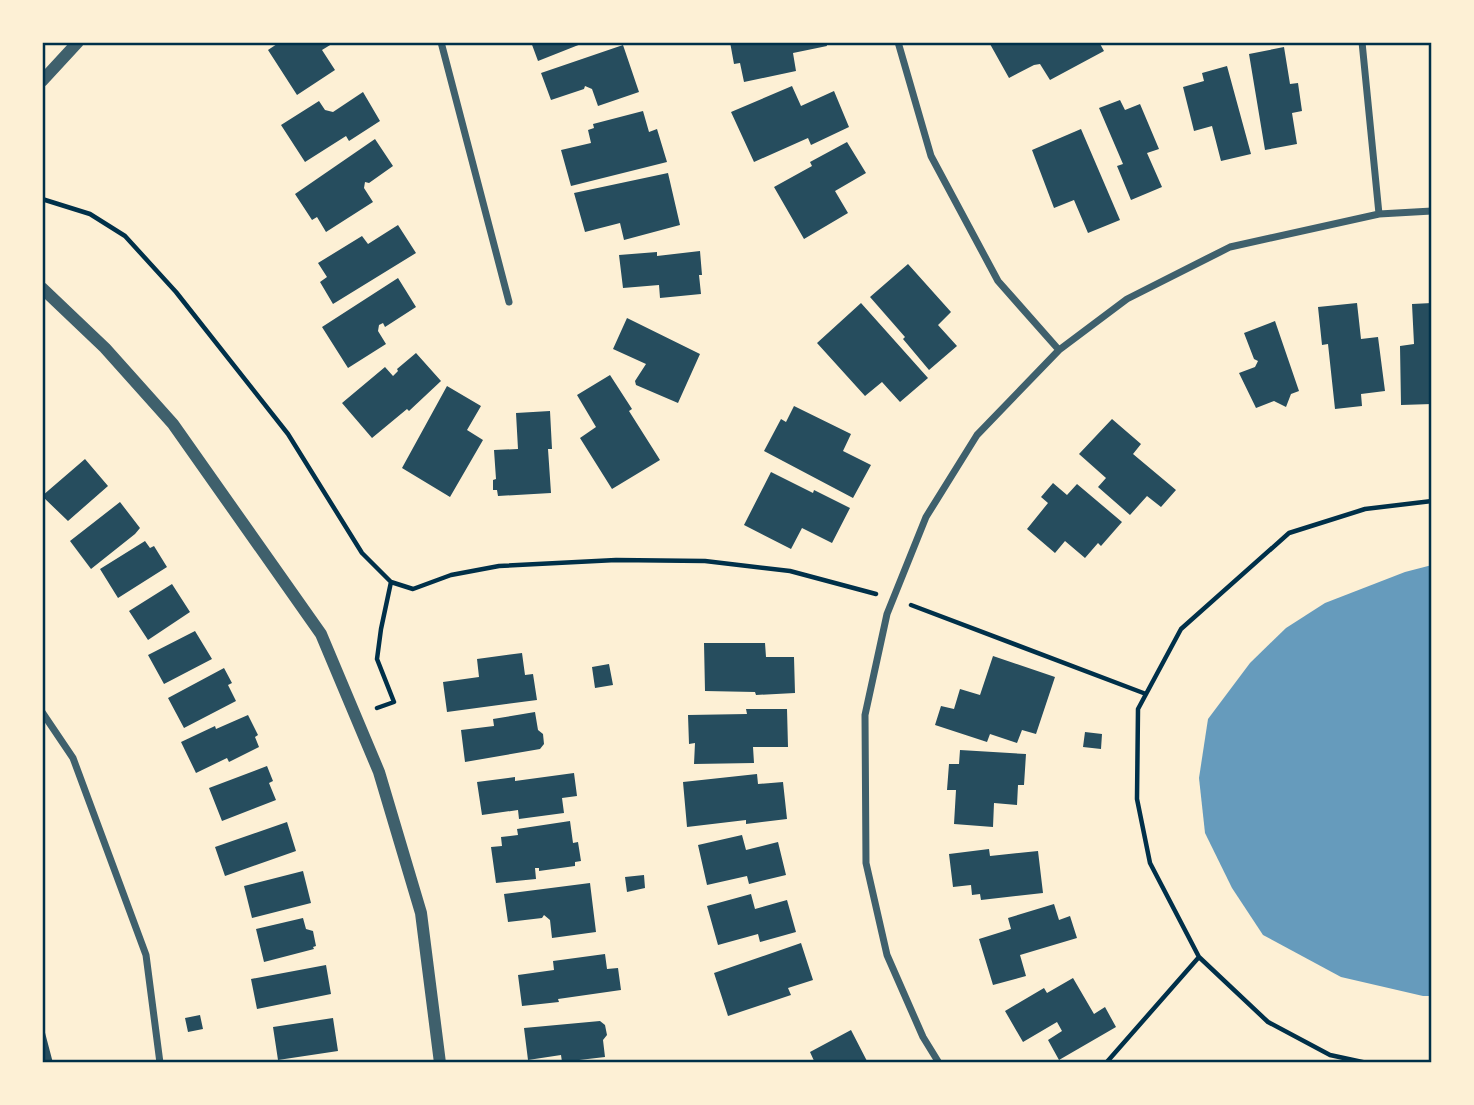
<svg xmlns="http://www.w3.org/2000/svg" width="1474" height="1105" viewBox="0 0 1474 1105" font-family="Poppins,sans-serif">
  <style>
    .water { fill: #669bbc }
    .building { fill: #264d5e }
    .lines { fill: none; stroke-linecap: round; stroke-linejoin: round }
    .path { stroke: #003049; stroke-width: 4.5 }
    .minor { stroke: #3f606c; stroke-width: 7 }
    .tertiary { stroke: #3f606c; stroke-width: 12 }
    .neatline { fill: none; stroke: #003049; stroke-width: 2.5 }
  </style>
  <rect width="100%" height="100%" fill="#fdf0d5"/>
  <path class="water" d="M1432,565V996H1423L1341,977L1263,935L1232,888L1205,833L1199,778L1208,719L1250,663L1286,628L1325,603L1405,572Z"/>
  <path class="building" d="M280,42H335L322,50L335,70L297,95L268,50Z
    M531,42H586L538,61Z
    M730,42H826L827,46L793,53L796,71L744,82L740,63L734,64Z
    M994,42H1099L1104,51L1050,80L1040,64L1034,65L1009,78L990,44Z
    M623,45L639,92L598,106L592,89L585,86L584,89L551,100L541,73Z
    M1284,47L1290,84L1298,83L1302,111L1292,113L1297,144L1265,150L1249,54Z
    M1227,66L1251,154L1221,161L1212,126L1194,131L1183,87L1204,81L1202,73Z
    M792,86L801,106L834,91L849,127L811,145L808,138L754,162L731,112Z
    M363,92L380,121L349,141L346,136L305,162L281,125L319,101L325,110L333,112Z
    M1120,100L1125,110L1140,104L1159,149L1147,153L1162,187L1131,200L1117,166L1123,164L1099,108Z
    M643,111L649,132L657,129L667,162L571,186L561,150L591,143L588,130L594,128L593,124Z
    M1081,129L1120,220L1088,233L1074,200L1054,208L1032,150Z
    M375,139L393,166L369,183L365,182L364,188L373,202L326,232L317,217L312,220L295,194Z
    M847,142L866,173L835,191L848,213L804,239L774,187L812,166L810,162Z
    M668,173L680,225L624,240L620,223L585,232L574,193Z
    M398,225L416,253L333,304L320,282L327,277L318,263L362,236L368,244Z
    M700,251L702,275H699L701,294L660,298L659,285L623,288L619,255L657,252V256Z
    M908,264L951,312L938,325L957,346L929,370L903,339L905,337L870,297Z
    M398,278L416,307L385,327L383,323L379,325L378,331L386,344L348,368L322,327Z
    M861,303L928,378L900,402L882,382L865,396L817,343Z
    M1357,303L1361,339L1378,337L1385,391L1361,394L1362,406L1335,409L1328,344L1322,345L1318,307Z
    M1432,303V404L1401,405L1400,346L1414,344L1412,304Z
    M627,318L700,354L678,403L636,385L635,381L646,364L613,349Z
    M1275,321L1299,391L1291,394L1286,407L1274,401L1256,408L1239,373L1255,367L1258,361L1254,359L1244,333Z
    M416,353L441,381L409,411L407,409L372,438L342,403L385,367L393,376L398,371L397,369Z
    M610,375L632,409L629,411L660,460L612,489L580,438L596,427L577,395Z
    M447,386L481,406L467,430L483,440L450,497L402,468Z
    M794,406L851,434L843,451L871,465L853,498L764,451L781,419L786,422Z
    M550,411L552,449H548L551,493L498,496L497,490H493V480L496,479L494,450L518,449L516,413Z
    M1112,419L1141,444L1133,454L1176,490L1161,507L1147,496L1130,515L1098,487L1106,478L1079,454Z
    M85,459L108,486L68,521L42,496Z
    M771,472L813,493L814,490L850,508L832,543L802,528L791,549L744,525Z
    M1053,483L1067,495L1077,484L1122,522L1101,546L1098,543L1085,558L1065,541L1055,553L1027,529L1048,503L1041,497Z
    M120,502L140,528L135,534L91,569L70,541Z
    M145,541L150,548L154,546L167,567L118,598L100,569Z
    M172,584L190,612L148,640L129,611Z
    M195,631L212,659L164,684L148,655Z
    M704,643H765L766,657H794L795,693L756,695L755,692L705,691Z
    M522,653L525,675L533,674L537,700L447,712L443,682L479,677L477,659Z
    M993,656L1055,677L1036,734L1022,730L1017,743L990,734L987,742L935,725L941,706L954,709L960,689L980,695Z
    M609,664L613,685L595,688L592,667Z
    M224,668L232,683L228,685L236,701L184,728L168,698Z
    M746,709H787L788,747H753L754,763L694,764L695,743L689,744L688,715L747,714Z
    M535,712L538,730L543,734L544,744L540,749L465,762L461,730L494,726L493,719Z
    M248,715L258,735L255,737L259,747L229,762L227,758L196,773L181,742L215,726L216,729Z
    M1085,732L1102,734L1101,749L1083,747Z
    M960,750L1026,754L1024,785H1018L1017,805L994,803L993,827L954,824L956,790H947L949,764H959Z
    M267,766L273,781L269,783L276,800L222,821L209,788Z
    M574,773L577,796L562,798L564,813L519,819L518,810L482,815L477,782L515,777V781Z
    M757,774L758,784L783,782L787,819L746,824V820L687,827L683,782Z
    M570,821L573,843L578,842L581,861L575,862V866L539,871V868H535L536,879L496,883L491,847L502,846L501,837L518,835L517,829Z
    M287,822L296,851L225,876L215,847Z
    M742,835L746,850L778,842L786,875L749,884L747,876L707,885L698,845Z
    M989,849L990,856L1038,851L1043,893L981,900L980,894L972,895L971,885L953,887L949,854Z
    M303,871L311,903L252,918L244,886Z
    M644,875L645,888L627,892L625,877Z
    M590,883L596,932L552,938L550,920L544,915L542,918L508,922L504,894Z
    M751,894L755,909L787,900L796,932L760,942L758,934L718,945L707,906Z
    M1054,904L1059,920L1070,916L1077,938L1020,955L1026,976L993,985L979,939L1011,929L1008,918Z
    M303,918L306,929L313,931L316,946L313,947L314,949L264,962L256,929Z
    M801,943L813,980L788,988L791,995L728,1016L714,973Z
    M605,954L607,969L618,968L621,990L558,999L559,1002L522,1006L518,975L554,970L553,961Z
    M326,965L331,994L257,1009L251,979Z
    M1073,978L1094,1014L1105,1007L1116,1027L1059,1060L1048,1040L1062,1031L1057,1022L1023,1042L1005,1011L1044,988L1047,993Z
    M200,1015L203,1029L188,1032L185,1018Z
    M333,1018L338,1051L278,1060L273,1027Z
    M600,1021L605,1025L607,1035L603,1040L605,1057L562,1062L561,1055L528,1060L524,1028Z
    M42,1025H43L53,1063H42Z
    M851,1030L868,1063H815L810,1052Z"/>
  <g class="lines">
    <path class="path" d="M42,199L90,214L125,236L176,292L288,434L362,553L391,582L413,589L451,575L499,566L616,560L705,561L790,571L876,594
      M911,605L1146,694
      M377,708L394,702L377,659L381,629L391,582
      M1106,1063L1199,957
      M1367,1063L1330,1055L1268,1022L1199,957L1150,863L1137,799L1138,709L1181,629L1289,533L1365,509L1432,501"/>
    <path class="minor" d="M441,42L509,302
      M898,42L931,156L998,281L1059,350
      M1362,42L1379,214
      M42,712L73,758L146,955L160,1063
      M939,1063L923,1037L887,955L866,863L865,715L887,614L926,517L977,435L1059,350L1127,299L1230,247L1379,214L1432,211"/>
    <path class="tertiary" d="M42,81L78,42
      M42,288L105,348L173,424L321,634L379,772L421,913L440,1063"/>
  </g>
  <rect width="1474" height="1105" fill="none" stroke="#fdf0d5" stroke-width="88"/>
  <rect x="44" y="44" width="1386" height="1017" class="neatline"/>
</svg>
